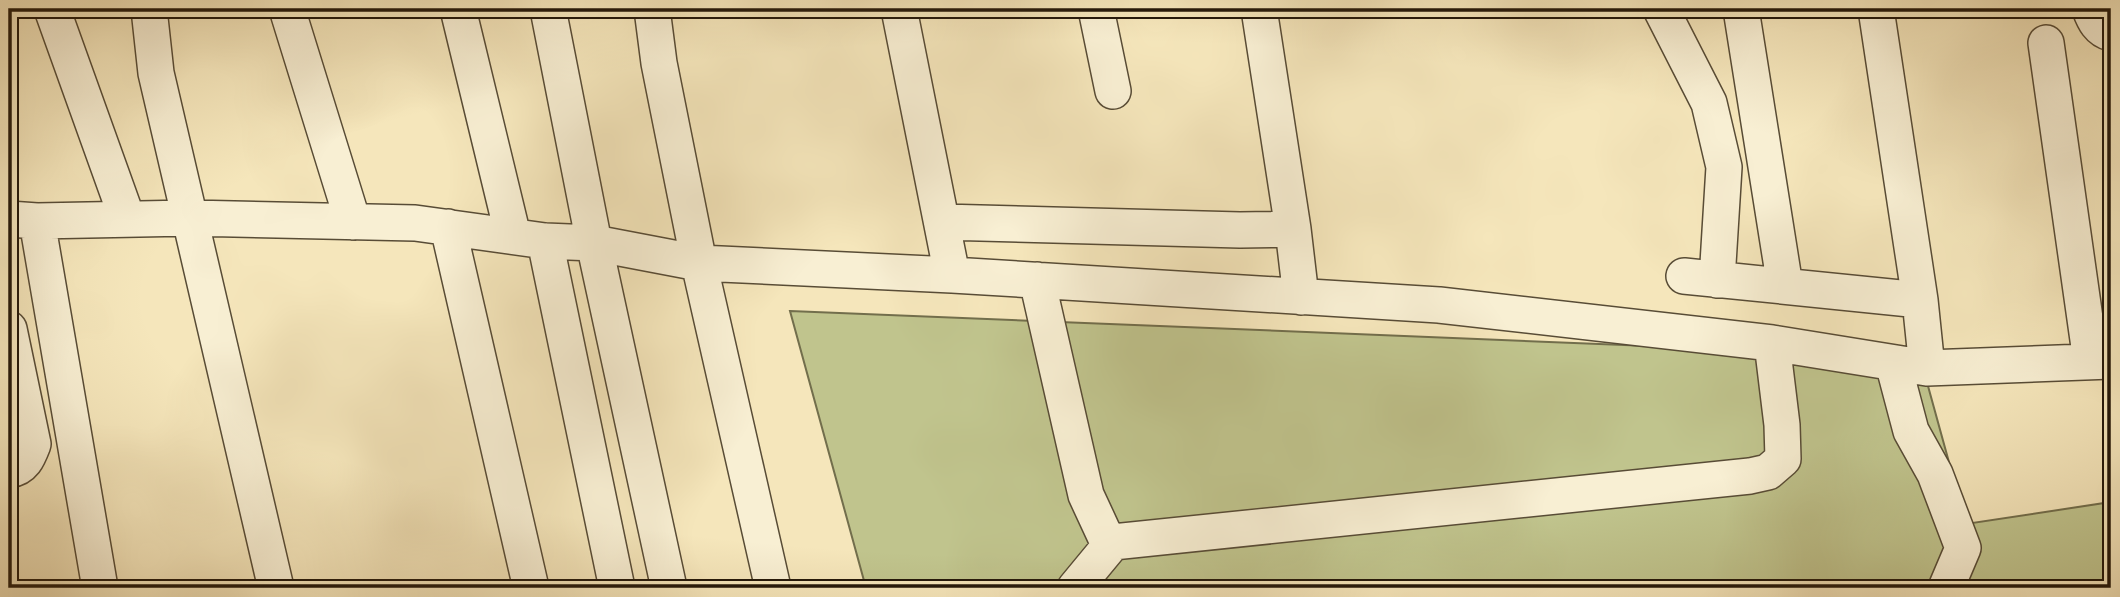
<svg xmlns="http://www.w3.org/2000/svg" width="2120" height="597" viewBox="0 0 2120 597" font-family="'IM FELL DW Pica',serif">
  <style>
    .green { fill: #c0c48d; stroke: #726e4c; stroke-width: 2 }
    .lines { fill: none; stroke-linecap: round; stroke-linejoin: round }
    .minor-casing { stroke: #584c36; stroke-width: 38 }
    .minor { stroke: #f8efd3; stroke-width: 35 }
  </style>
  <rect width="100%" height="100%" fill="#f5e6bb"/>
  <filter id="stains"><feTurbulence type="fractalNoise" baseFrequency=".00286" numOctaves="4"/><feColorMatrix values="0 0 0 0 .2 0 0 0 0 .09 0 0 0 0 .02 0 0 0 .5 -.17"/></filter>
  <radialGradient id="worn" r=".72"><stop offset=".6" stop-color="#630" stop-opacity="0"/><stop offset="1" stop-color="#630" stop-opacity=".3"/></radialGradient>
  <path class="green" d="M790,311L1920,357L1966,524L2111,502V588H866Z"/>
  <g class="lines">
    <defs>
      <path id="minor" d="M52,9L127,218
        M149,9L156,73L276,588
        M287,9L353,222
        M458,9L513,236
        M548,9L594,243L669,588
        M652,9L659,63L699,263L773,588
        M899,9L952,275
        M1096,9L1113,91
        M1259,9L1293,229L1301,297
        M1661,9L1709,103L1724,167L1717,280
        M1741,9L1785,286
        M1876,9L1920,300L1927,368
        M2090,9C2094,20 2099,30 2111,33
        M2046,43L2091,361
        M9,219L37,221L190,218L415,223L545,241L594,243L699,263L952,275L1439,305L1772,343L1927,368L2111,361
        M37,221L100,588
        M942,222L1240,230L1293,229
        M448,227L531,588
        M545,241L617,588
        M1684,276L1920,300
        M1037,280L1086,495L1105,536L1113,542L1750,476L1768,472L1783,459L1782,425L1772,343
        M9,329L33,444C28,457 24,468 9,470
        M1893,363L1911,431L1935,474L1963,548L1946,588
        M1075,588L1113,542"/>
    </defs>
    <use href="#minor" class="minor-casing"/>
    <use href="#minor" class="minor"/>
  </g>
  <rect width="2120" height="597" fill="none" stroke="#f5e6bb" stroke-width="35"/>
  <rect x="10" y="10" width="2099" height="576" fill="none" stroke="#24180a" stroke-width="3.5"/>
  <rect x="18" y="18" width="2085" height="562" fill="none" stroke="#24180a" stroke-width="2"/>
  <rect width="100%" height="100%" filter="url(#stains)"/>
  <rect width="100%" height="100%" fill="url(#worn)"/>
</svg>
